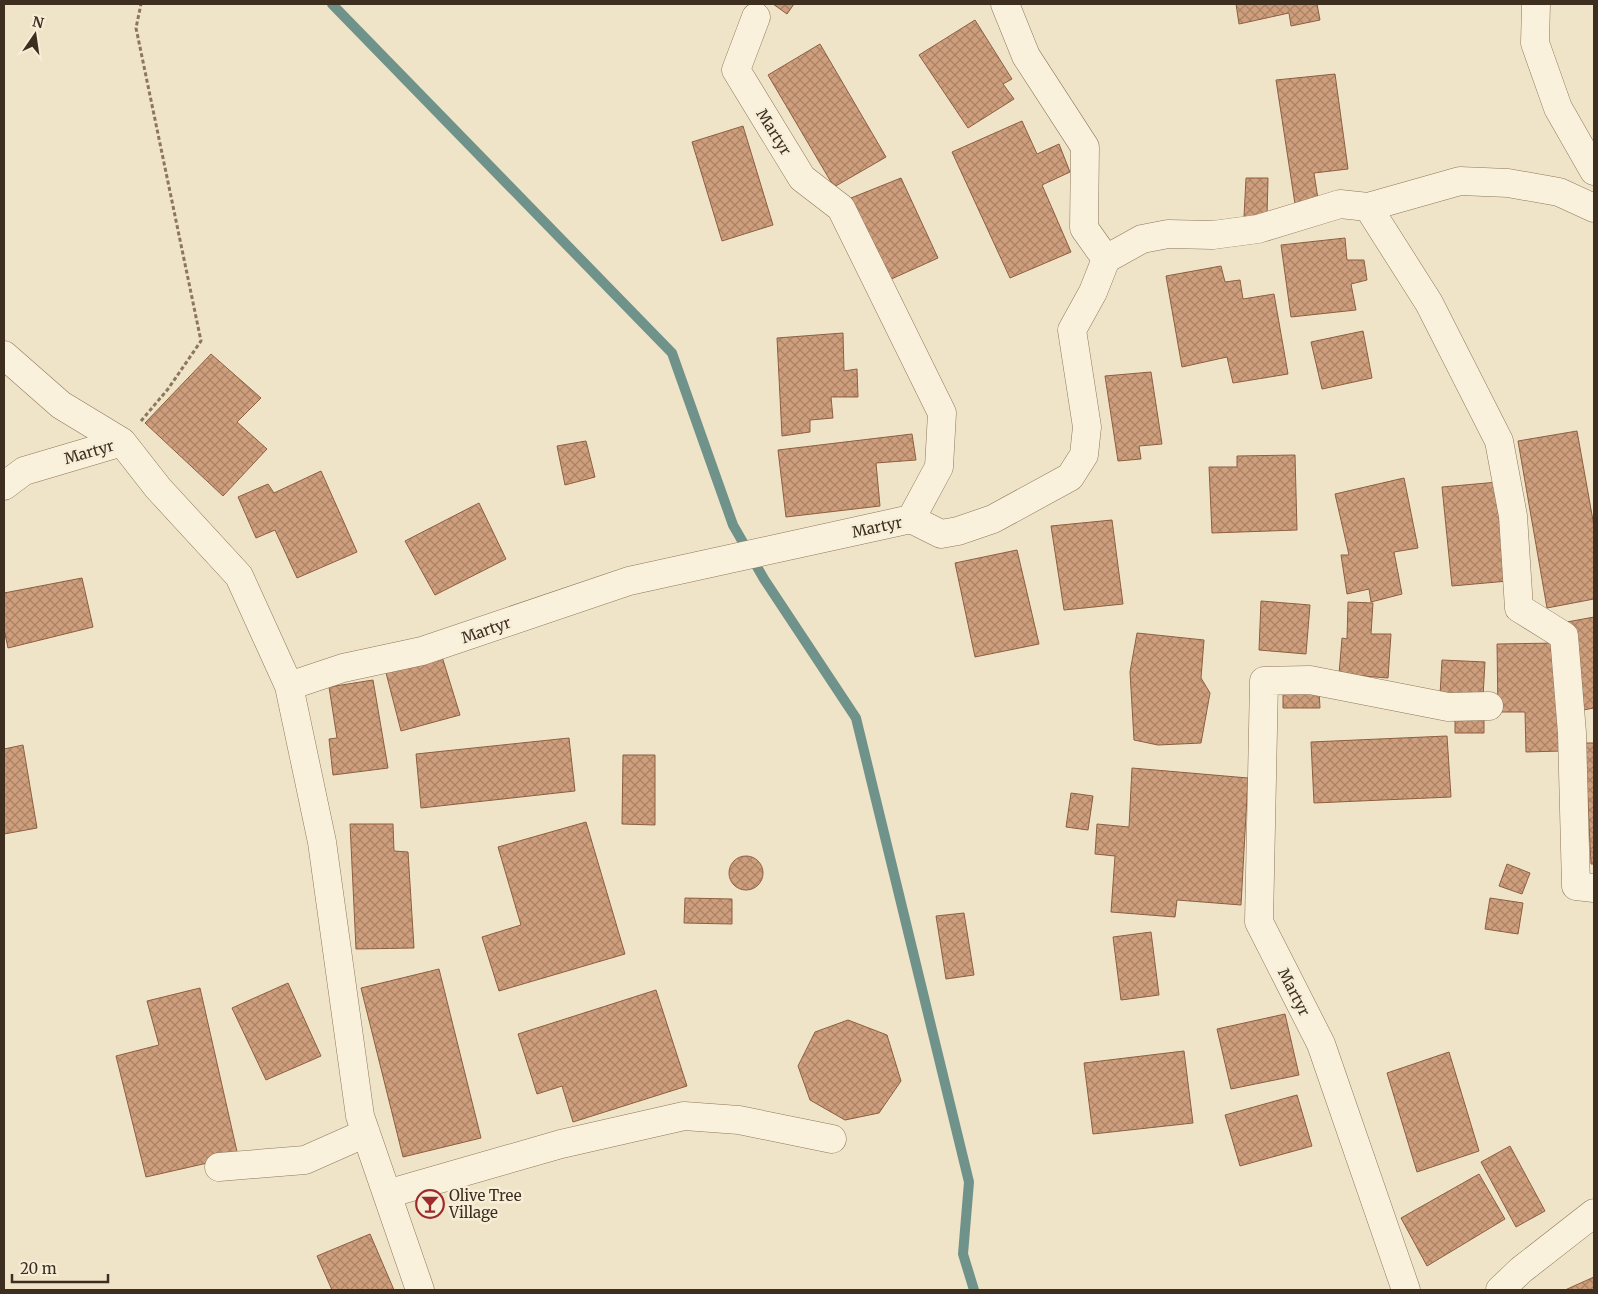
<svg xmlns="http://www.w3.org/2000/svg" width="1598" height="1294" viewBox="0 0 1598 1294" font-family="Merriweather,serif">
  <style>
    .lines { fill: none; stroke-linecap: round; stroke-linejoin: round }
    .stream { stroke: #6f938a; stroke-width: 10 }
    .building { fill: url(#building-cross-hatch); stroke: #8d5f41 }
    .minor-casing { stroke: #8d765c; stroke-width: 29 }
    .path { stroke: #8d765c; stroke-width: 3; stroke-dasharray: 4 2.5; stroke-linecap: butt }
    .minor { stroke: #faf1dc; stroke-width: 28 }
    .labels { text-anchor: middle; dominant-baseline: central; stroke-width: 5; stroke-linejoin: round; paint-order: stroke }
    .street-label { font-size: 15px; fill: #3d2e20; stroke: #f7eed8 }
    .poi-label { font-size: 15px; fill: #3d2e20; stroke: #f7eed8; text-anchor: start }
  </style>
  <defs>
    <pattern id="building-cross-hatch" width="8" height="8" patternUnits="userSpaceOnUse" patternTransform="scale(1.25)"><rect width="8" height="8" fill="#cf9f7d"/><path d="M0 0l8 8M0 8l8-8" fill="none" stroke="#a98266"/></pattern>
  </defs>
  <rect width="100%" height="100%" fill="#f0e4c8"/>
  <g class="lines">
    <path class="stream" d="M332,4L672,353L733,525L764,579L856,718L969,1182L963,1254L974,1290"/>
  </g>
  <path class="building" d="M773,4H794L787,14Z
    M1236,4H1317L1320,20L1291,26L1289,13L1239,24Z
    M975,20L1012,79L1003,84L1014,99L968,128L919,55Z
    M820,44L886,157L834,187L768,75Z
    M1335,74L1348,169L1314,173L1318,199L1295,204L1276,80Z
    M1022,121L1037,154L1059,144L1070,172L1042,185L1071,252L1010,278L952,152Z
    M743,126L773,225L722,241L692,142Z
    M901,178L938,258L887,281L851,198Z
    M1246,178H1268L1267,217H1244Z
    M1345,238L1347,260H1364L1367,280L1351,284L1356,310L1291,317L1281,245Z
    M1221,266L1225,282L1240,280L1243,299L1274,294L1288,374L1233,383L1227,357L1182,367L1166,276Z
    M1363,331L1372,378L1322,389L1311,342Z
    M843,333L844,371L857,369L858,397H831L833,418L810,420V432L782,436L777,338Z
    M211,354L261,398L237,422L267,449L223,496L145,423Z
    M1151,372L1162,444L1139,446L1141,459L1118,461L1105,376Z
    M1577,431L1594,526V599L1547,608L1518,441Z
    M912,434L916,460L876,463L880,506L786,517L778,450Z
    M586,441L595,477L565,485L557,446Z
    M1295,455L1297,530L1212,533L1209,467H1237V456Z
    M321,471L357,552L297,578L275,530L256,538L238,497L268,484L274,493Z
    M1404,478L1418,548L1394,552L1402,594L1371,602L1369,589L1347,594L1341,555H1349L1335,494Z
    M1498,482L1508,581L1452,586L1442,487Z
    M479,503L506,559L435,595L405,541Z
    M1112,520L1123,604L1064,610L1051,526Z
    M1017,550L1039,644L975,657L955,563Z
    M82,578L93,627L8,648L4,629V593Z
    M1261,601L1310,605L1306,654L1259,650Z
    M1348,602L1373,603L1371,634H1391L1388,678L1339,674L1342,638L1347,639Z
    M1594,617V708L1583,710L1567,622Z
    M1137,633L1204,640L1201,678L1210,693L1201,743L1158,745L1134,740L1130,672Z
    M1558,643L1561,751L1526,752L1525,712H1498L1497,644Z
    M440,650L460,715L401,731L384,665Z
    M1442,660L1485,662L1483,697L1440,695Z
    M373,680L388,768L333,775L329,739L337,738L329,687Z
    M1283,691H1319L1320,708H1283Z
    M1455,716H1484V733H1455Z
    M1447,736L1451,797L1314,803L1311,742Z
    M569,738L575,791L421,808L416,754Z
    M1585,743H1594V864H1591Z
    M23,745L37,828L4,834V749Z
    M623,755H655V825L622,824Z
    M1132,768L1248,778L1241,905L1177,900L1175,917L1111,912L1115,856L1095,854L1097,824L1129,827Z
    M1071,793L1093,796L1088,830L1066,827Z
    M586,822L625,954L499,991L482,937L521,925L498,847Z
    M350,824H393L394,851L408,852L414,948L356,949Z
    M729 873a17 17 0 1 1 34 0a17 17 0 1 1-34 0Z
    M1507,864L1530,873L1522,894L1499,886Z
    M685,898L732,899V924L684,923Z
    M1490,898L1523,903L1518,934L1485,929Z
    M964,913L974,975L946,979L936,916Z
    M1151,932L1159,995L1121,1000L1113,937Z
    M439,969L481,1138L403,1157L361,988Z
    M288,983L321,1056L266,1080L232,1008Z
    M200,988L238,1156L146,1177L116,1056L159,1045L147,1001Z
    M656,990L687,1086L573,1122L562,1086L537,1094L518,1034Z
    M1285,1014L1299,1075L1231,1089L1217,1029Z
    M848,1020L887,1035L901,1081L879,1113L845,1120L810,1100L798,1066L815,1032Z
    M1184,1051L1193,1123L1093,1134L1084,1063Z
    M1449,1052L1479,1151L1417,1172L1387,1073Z
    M1297,1095L1312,1146L1240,1166L1225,1115Z
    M1510,1146L1545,1211L1516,1227L1481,1162Z
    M1479,1174L1505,1219L1427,1266L1401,1218Z
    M370,1234L394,1290H332L317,1256Z
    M1594,1277V1290H1565Z"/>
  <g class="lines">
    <defs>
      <path id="minor" d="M1005,4L1026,56L1085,147L1084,228L1106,259
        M1536,4L1535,43L1558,108L1594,171
        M1368,207L1429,303L1499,441L1513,516L1519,608L1564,636L1572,733L1576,886L1594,888
        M4,355L61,405L122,442
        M4,486L24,471L122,442L158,488L239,576L289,686L322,842L360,1116L420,1290
        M911,519L941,534L958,531L993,519L1070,477L1084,455L1087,427L1072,330L1093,292L1106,259L1142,239L1168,234L1213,235L1258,229L1340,204L1368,207L1460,181L1508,183L1559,192L1594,208
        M289,686L343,668L422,651L629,581L911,519L939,467L942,413L841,208L802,178L736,70L756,17
        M219,1167L305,1160L366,1133
        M387,1194L561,1144L684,1116L739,1120L832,1139
        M1406,1290L1321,1044L1259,922L1264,681L1310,680L1448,707L1489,706
        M1500,1290L1521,1270L1594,1213"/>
    </defs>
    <use href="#minor" class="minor-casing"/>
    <path class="path" d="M141,421L168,389L201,341L136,28L141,4"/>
    <use href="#minor" class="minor"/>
  </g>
  <defs>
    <symbol id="bar-ring" viewBox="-11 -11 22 22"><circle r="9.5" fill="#f7eed8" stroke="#9e2a2b" stroke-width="1.5"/><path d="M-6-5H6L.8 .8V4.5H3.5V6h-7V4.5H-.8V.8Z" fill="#9e2a2b"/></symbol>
  </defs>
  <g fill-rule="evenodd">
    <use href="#bar-ring" x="414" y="1188" width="32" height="32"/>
  </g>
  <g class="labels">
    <g class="street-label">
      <text transform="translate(774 132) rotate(58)">Martyr</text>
      <text transform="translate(89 452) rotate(-16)">Martyr</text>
      <text transform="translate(877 527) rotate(-12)">Martyr</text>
      <text transform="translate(486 630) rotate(-19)">Martyr</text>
      <text transform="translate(1294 992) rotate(63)">Martyr</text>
    </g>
    <g class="poi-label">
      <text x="449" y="1195">Olive Tree<tspan x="449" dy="17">Village</tspan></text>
    </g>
  </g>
  <rect width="1598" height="1294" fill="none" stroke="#3d2e20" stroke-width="10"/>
  <g transform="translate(35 35) rotate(13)" stroke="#f7eed8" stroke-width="4" paint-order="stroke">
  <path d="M0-4L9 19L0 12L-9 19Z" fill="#3d2e20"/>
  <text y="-8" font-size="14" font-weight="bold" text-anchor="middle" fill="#3d2e20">N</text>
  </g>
  <path d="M12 1274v8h96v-8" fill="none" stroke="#3d2e20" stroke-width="2.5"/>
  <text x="20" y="1274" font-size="15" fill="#3d2e20" stroke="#f7eed8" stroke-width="4" paint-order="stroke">20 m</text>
</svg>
